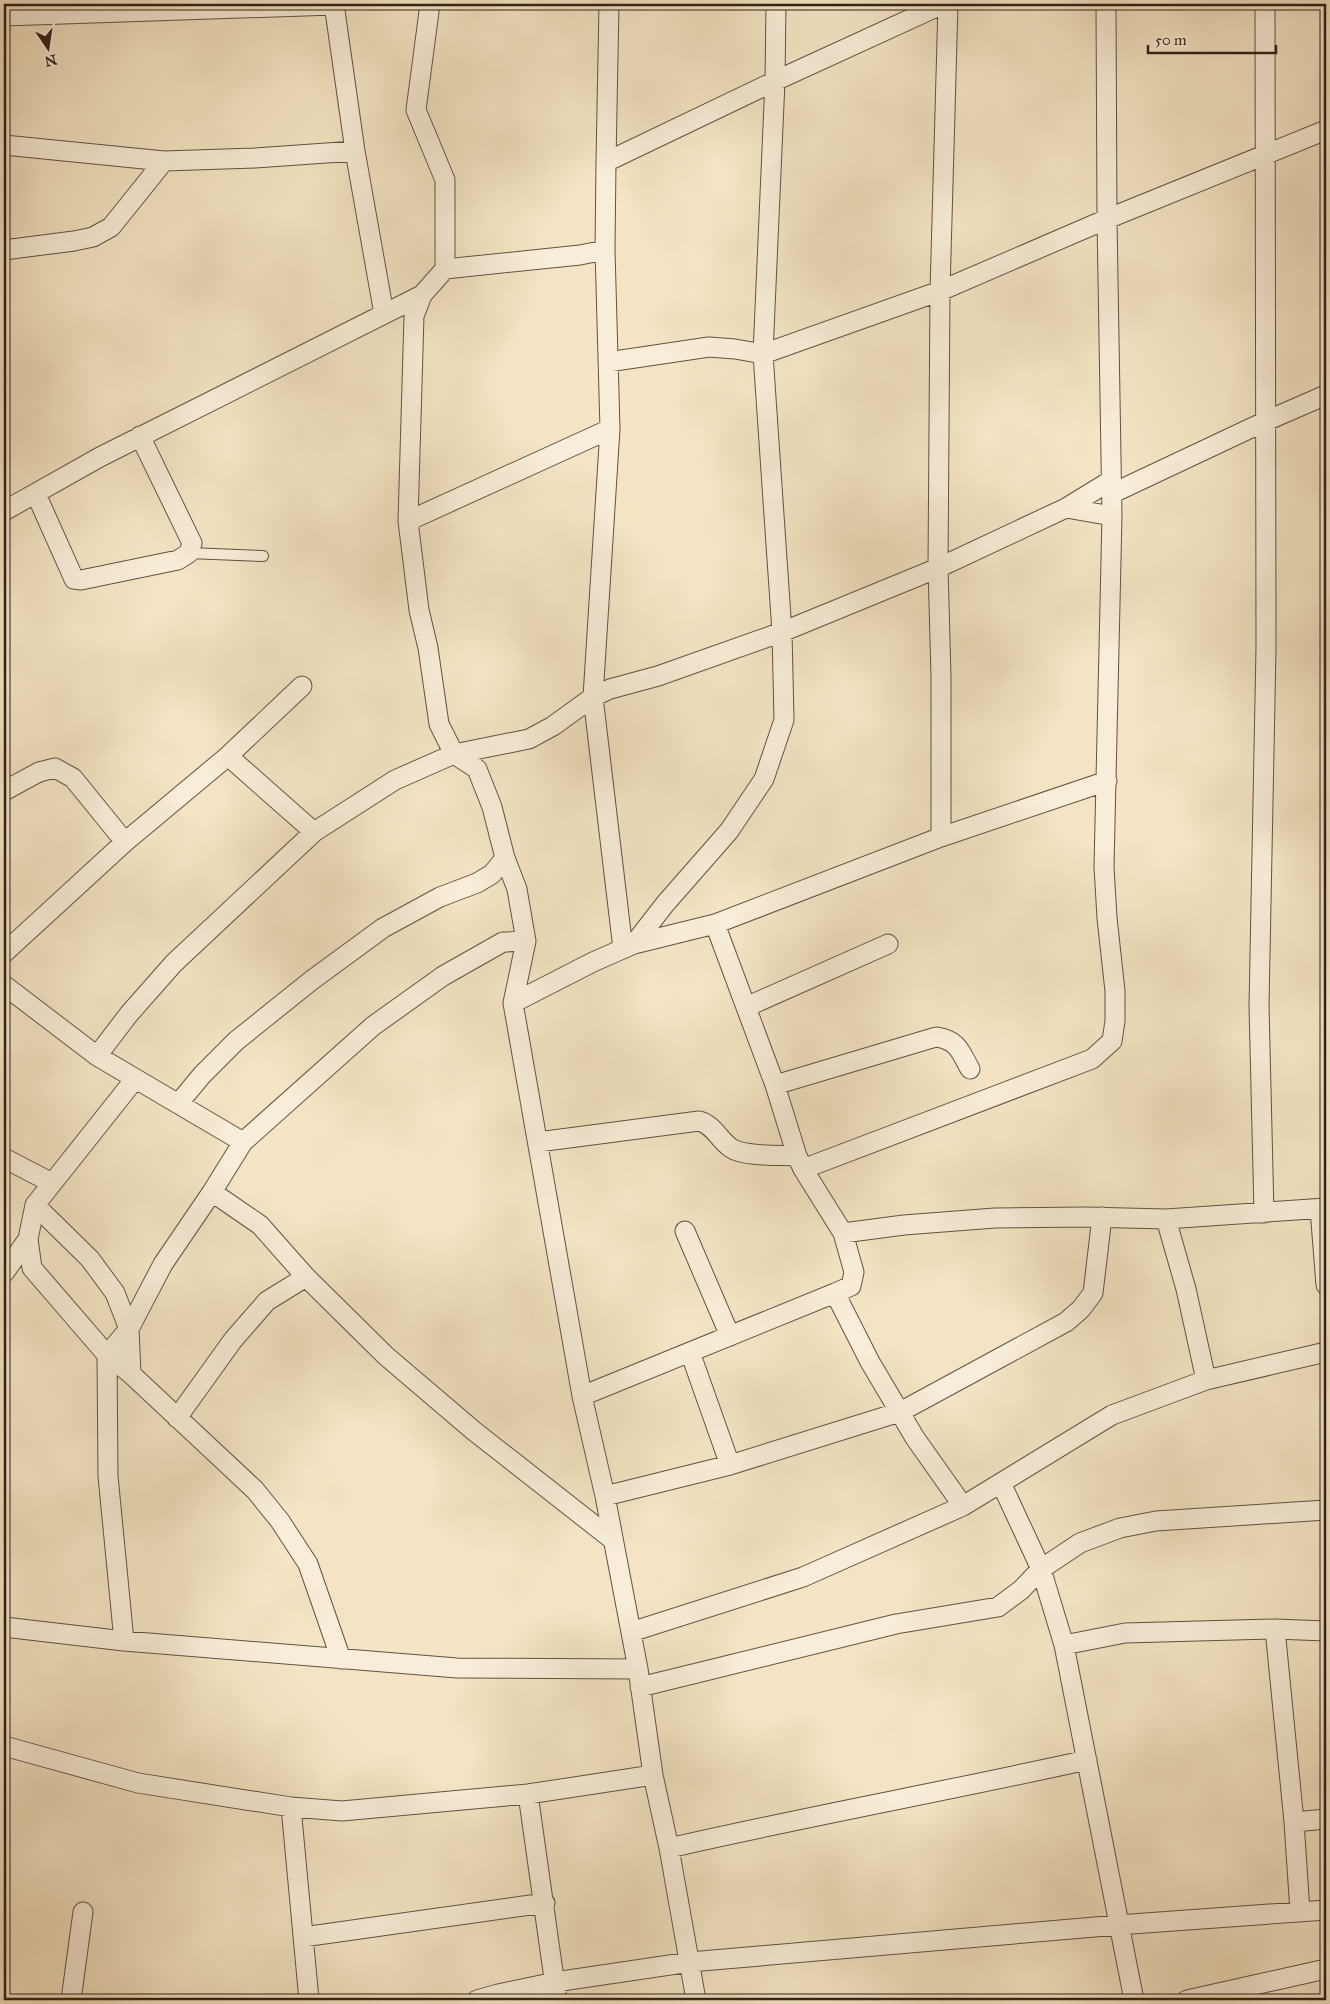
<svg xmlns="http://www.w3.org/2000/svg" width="1330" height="2004" viewBox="0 0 1330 2004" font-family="'IM FELL Great Primer',serif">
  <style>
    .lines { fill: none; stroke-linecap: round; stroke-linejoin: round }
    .service-casing { stroke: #615245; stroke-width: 12 }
    .minor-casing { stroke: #615245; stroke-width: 21 }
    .service { stroke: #f8edd8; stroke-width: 10 }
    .minor { stroke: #f8edd8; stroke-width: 19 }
  </style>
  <rect width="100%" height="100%" fill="#f4e4c3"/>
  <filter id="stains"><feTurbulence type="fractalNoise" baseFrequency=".004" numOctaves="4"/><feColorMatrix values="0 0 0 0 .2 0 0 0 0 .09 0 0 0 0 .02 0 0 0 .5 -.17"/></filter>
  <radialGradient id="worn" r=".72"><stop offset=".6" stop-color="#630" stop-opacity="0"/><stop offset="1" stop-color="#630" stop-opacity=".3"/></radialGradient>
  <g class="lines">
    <defs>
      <path id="service" d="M189,553L263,556"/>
      <path id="minor" d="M334,4L355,151L384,314
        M430,4L416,110L445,180V269L422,295L414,316L408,521L419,610L428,648L439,724L454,754L477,769L492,807L505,858L517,889L526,941L513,1003L582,1396L605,1496L638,1669L653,1775L669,1848L696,2000
        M4,16L334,5
        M4,145L164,161L255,158L355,151
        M606,162L609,4
        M4,250L74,241L93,237L111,227L164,161
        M605,250L610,429L593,697L623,949
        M445,269L580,255L605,250L606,162L775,81L943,4
        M608,362L709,347L735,349L763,354L940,291L1107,219L1326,130
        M36,494L74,579L81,580L178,560L189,553L192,543L140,436
        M1111,494L1266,421L1326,395
        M1066,508L1112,516
        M4,511L100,457L422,295
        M408,521L610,429
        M228,756L314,832
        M4,791L39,772L55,768L73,778L125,842
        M941,837V676L938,568L940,291L948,4
        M634,944L715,924L941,837L1107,781
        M4,953L125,842L228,756L302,686
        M4,985L97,1056L243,1142
        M513,1003L593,962L634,944L665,904L729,831L764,779L784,720L782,632L763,354L775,81L776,4
        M746,1007L888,944
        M97,1056L129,1014L174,963L314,832L395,780L454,754L529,739L553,726L593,697L610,689L658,676L782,632L938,568L1066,508L1110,481
        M135,1079L35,1205L28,1239L32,1268L107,1355L131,1374L255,1490L280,1521L308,1564L341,1659
        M775,1085L936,1037C958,1040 960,1051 970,1069
        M178,1104L202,1075L236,1041L312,980L383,928L440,897L477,883L492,874L505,858
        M538,1142L699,1121C714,1125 719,1140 731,1148C744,1157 781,1155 797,1156
        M4,1158L52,1183
        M803,1169L1092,1059L1112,1041L1115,1021V991L1107,918L1104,867L1112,516L1107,219L1106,4
        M212,1192L260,1225L306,1277L386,1356L474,1431L613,1540
        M35,1205L90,1259L115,1293L129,1329L107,1355L108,1476L124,1641
        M1320,1209L1326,1285
        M1264,1213L1259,1006L1266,648L1265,4
        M1166,1219L1186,1289L1206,1380
        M685,1231L730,1336
        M843,1233L904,1225L995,1218L1085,1217L1166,1219L1326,1208
        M4,1273L28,1239
        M835,1293L870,1362L915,1438L963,1506
        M690,1352L730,1465
        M131,1374L129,1329L163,1264L212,1192L243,1142L373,1026L443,976L503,942L526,941
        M582,1396L835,1293L851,1286L854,1272L843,1233L803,1169L797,1156L775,1085L715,924
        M177,1418L233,1340L267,1301L306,1277
        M1001,1483L1041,1569L1064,1645L1134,2000
        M605,1496L730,1465L900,1412L1066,1322L1081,1309L1093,1293L1102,1217
        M4,1627L124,1641L457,1668L638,1669
        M1275,1629L1294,1822L1300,1912
        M631,1632L803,1577L963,1506L1112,1415L1206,1380L1326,1352
        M1064,1645L1125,1633L1275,1629L1326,1631
        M640,1687L896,1624L998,1607L1021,1590L1041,1569L1080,1543L1120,1528L1156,1521L1326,1510
        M4,1746L138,1783L291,1807L342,1811L528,1794L653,1775
        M528,1794L557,2000
        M291,1807L309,2000
        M1294,1822L1326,1819
        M669,1848C808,1816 948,1791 1087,1760
        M303,1937L545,1903
        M71,2000L83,1912
        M477,2000L498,1994L555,1982L690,1962L1118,1925L1326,1910
        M1187,2000L1326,1969"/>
    </defs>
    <use href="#service" class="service-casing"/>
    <use href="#minor" class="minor-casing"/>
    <use href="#service" class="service"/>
    <use href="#minor" class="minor"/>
  </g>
  <rect width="1330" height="2004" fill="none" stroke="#f4e4c3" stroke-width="20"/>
  <rect x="5" y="5" width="1320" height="1994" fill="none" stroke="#30211b" stroke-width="2.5"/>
  <rect x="10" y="10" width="1310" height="1984" fill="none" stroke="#30211b"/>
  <g transform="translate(48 48) rotate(167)" stroke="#f8edd8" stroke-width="4" paint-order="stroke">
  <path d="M0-4L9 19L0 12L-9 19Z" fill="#30211b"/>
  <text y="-8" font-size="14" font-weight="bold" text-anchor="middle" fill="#30211b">N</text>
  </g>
  <path d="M1148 45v8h128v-8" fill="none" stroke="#30211b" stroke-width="2.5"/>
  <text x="1155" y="45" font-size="15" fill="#30211b" stroke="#f8edd8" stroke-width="4" paint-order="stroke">50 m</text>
  <rect width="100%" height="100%" filter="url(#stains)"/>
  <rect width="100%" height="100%" fill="url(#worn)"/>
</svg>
